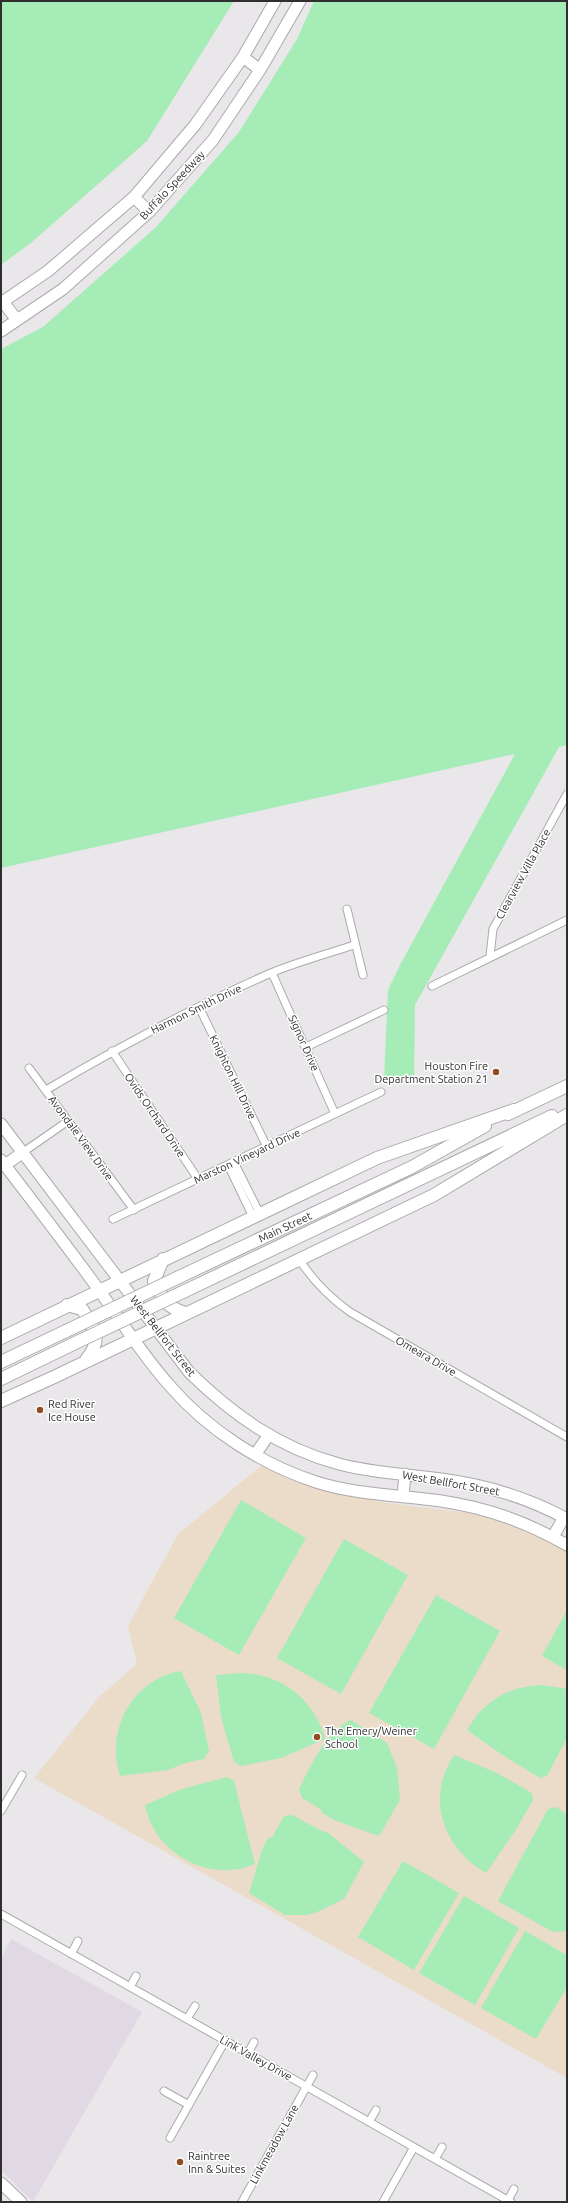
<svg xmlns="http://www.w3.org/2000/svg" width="568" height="2203" viewBox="0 0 568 2203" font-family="Ubuntu,sans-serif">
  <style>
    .built { fill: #e0d8e3 }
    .education { fill: #ebdcc9 }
    .green { fill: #a5ecb7 }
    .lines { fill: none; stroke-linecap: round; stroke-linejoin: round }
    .minor-casing { stroke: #aca9ad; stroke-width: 9 }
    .secondary-casing { stroke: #aca9ad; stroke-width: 13 }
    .trunk-casing { stroke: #aca9ad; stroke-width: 14 }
    .minor { stroke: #fff; stroke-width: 7 }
    .secondary { stroke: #fff; stroke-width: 11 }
    .trunk { stroke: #fff; stroke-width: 12 }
    .trunk-bridge-casing { stroke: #aca9ad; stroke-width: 14; stroke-linecap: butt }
    .trunk-bridge { stroke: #fff; stroke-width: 12 }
    .poi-dot { fill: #914d22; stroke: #fff; stroke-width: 1.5 }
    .labels { text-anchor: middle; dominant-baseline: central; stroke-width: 3; stroke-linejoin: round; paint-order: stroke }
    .street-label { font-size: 11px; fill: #302f30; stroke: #fff }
    .poi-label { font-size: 11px; fill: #302f30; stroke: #fff; text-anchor: start }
  </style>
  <rect width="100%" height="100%" fill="#eae7eb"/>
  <path class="built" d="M11,1939L142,2012L33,2202L1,2170V1958Z"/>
  <path class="education" d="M261,1466L381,1502L501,1517L567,1550V2078L34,1778L99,1697L137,1664L128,1626L178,1534Z"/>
  <path class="green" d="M1,1H234L147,141L32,242L1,265Z
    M314,1H567V745L559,747L415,1005L414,1084L384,1081L388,990L400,965L515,754L1,868V349L43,327L156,227L239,132L297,39Z
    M241,1500L306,1538L239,1655L174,1618Z
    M344,1539L408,1575L341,1694L277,1658Z
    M436,1595L500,1631L434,1749L369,1713Z
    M567,1610V1670L542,1656Z
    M181,1671L201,1713L209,1751L204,1759L185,1763L168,1770L120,1776C105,1731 132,1679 181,1671Z
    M242,1673C282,1674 315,1700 325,1739L281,1758L241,1766L234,1762L221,1717L216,1675Z
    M543,1685L567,1689V1738L547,1776L540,1778L504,1756L467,1730C484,1700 509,1686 543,1685Z
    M351,1720L387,1743L397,1768L400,1800L379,1836L334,1820L321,1812L322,1810L302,1798L299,1789C310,1767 327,1730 351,1720Z
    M454,1755L497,1773L532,1793L533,1800L515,1831L486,1873C443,1848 425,1798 454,1755Z
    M227,1777L234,1781L255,1864C209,1884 154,1853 145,1805L182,1789Z
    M556,1807L567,1814V1931L553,1932L498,1901L548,1809Z
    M292,1815L326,1833L327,1832L364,1862L344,1899L315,1913L305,1915H285L249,1893L262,1850L269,1837L272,1838L284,1816Z
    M403,1861L459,1893L414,1970L358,1937Z
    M464,1896L519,1928L475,2005L419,1973Z
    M525,1931L567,1955V1987L536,2039L481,2008Z"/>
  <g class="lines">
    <defs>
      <path id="minor" d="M347,909L363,975
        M490,956L493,929L567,794
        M272,973L335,1114
        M432,986L567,920
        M199,1007L267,1147
        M306,1047L384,1010
        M112,1051L198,1179
        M29,1068L134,1210
        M46,1090C119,1047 193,1007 271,973C297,962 327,954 354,945
        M22,1153L68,1121
        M234,1162L260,1214
        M228,1165L253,1217
        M113,1219L381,1092
        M299,1259C313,1281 329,1297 350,1312L567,1437
        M1,1811L22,1775
        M1,1914L511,2202
        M71,1954L78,1941
        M130,1987L136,1976
        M187,2019L195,2006
        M248,2053L254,2042
        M164,2091L189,2105
        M369,2122L376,2110
        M170,2138L225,2041
        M435,2159L442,2147
        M508,2200L514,2189
        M242,2202L313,2075
        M383,2202L414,2147"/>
      <path id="secondary" d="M243,57L260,70
        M134,197L149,212
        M3,302L17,320
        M1,303L48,271L134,197L195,125L243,57L275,1
        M1,331L63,289L149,212L213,140L260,70L300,1
        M1,1124L189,1372C233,1415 279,1448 339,1464C372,1473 407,1474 441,1479C486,1485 527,1497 567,1519
        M1,1160C34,1203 67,1246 99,1290C122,1322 143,1356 170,1386C208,1430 261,1464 316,1482C357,1495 400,1495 441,1501C488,1508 526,1522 567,1545
        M5,1165L22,1153
        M255,1455L268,1436
        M403,1497L405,1474
        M553,1537L564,1517
        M1,2183L21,2202"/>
      <path id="trunk" d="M508,1114L567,1086
        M163,1259L154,1281C164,1299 165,1307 186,1313
        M179,1277L412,1167L485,1126
        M185,1291L552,1116
        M67,1305L82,1309C95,1330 103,1339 86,1360
        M1,1338L377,1158L514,1110
        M1,1362L66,1331
        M1,1379L73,1344
        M1,1401L54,1377L434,1195L567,1115"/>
    </defs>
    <use href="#minor" class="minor-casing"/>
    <use href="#secondary" class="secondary-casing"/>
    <use href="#trunk" class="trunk-casing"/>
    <use href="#minor" class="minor"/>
    <use href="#secondary" class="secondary"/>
    <use href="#trunk" class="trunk"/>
    <defs>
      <path id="trunk-bridge" d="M66,1331L179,1277
        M73,1344L185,1291"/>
    </defs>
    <use href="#trunk-bridge" class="trunk-bridge-casing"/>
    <use href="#trunk-bridge" class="trunk-bridge"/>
  </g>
  <g class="poi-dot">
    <circle cx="496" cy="1072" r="4"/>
    <circle cx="40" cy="1410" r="4"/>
    <circle cx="317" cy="1737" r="4"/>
    <circle cx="180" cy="2162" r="4"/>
  </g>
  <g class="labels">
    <g class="street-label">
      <text transform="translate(172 185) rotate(-47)">Buffalo Speedway</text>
      <text transform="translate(523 874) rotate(-61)">Clearview Villa Place</text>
      <text transform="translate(196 1009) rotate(-26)">Harmon Smith Drive</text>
      <text transform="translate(304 1043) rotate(66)">Signor Drive</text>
      <text transform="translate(233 1077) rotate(64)">Knighton Hill Drive</text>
      <text transform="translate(155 1115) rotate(56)">Ovids Orchard Drive</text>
      <text transform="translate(81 1138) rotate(54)">Avondale View Drive</text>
      <text transform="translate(247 1156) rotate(-25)">Marston Vineyard Drive</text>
      <text transform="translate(285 1227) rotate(-25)">Main Street</text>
      <text transform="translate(163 1336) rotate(52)">West Bellfort Street</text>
      <text transform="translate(426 1356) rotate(30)">Omeara Drive</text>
      <text transform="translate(451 1483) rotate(10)">West Bellfort Street</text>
      <text transform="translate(256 2058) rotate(29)">Link Valley Drive</text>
      <text transform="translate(274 2144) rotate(-61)">Linkmeadow Lane</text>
    </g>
    <g class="poi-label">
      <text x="488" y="1066" text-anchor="end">Houston Fire<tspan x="488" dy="13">Department Station 21</tspan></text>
      <text x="48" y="1404">Red River<tspan x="48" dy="13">Ice House</tspan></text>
      <text x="325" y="1731">The Emery/Weiner<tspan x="325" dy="13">School</tspan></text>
      <text x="188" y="2156">Raintree<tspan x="188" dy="13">Inn &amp; Suites</tspan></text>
    </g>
  </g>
  <rect width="568" height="2203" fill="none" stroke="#302f30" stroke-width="4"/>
</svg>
